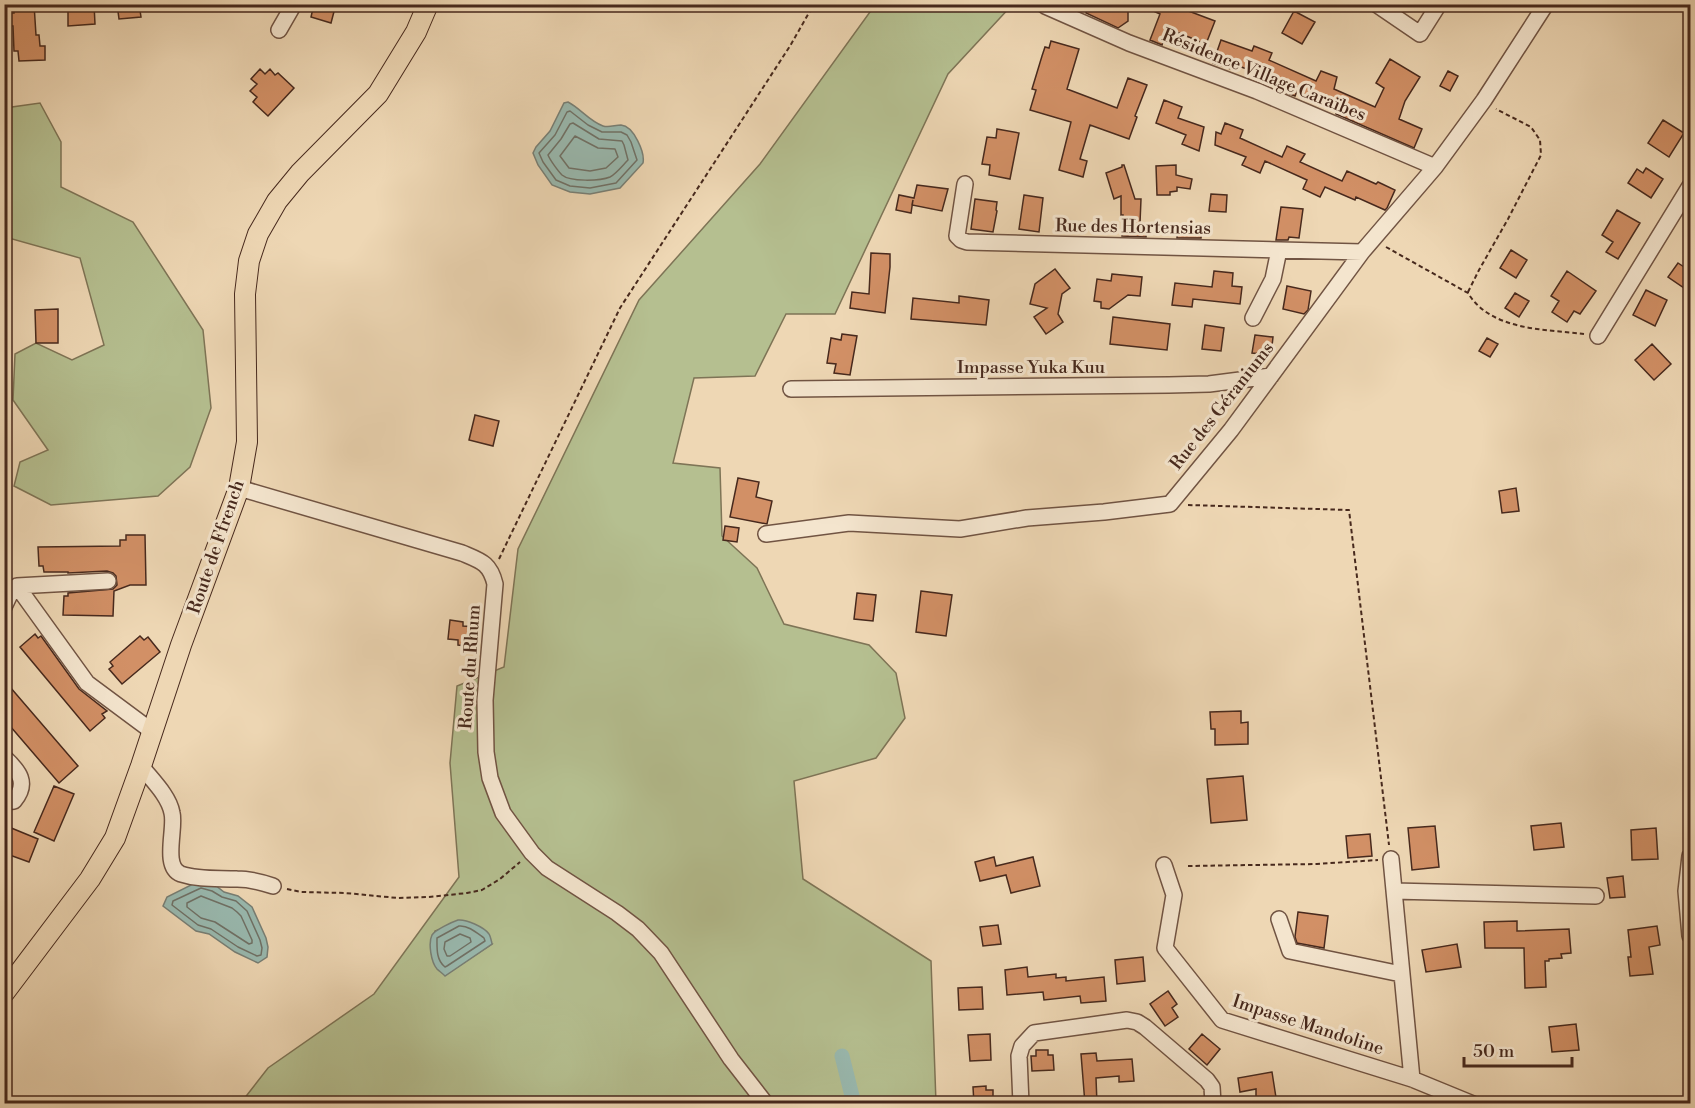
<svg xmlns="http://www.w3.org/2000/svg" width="1695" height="1108" viewBox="0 0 1695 1108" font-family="'Libre Bodoni',serif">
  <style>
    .green { fill: #b5bf90; stroke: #7e7456; stroke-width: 1.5; fill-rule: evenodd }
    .water { fill: #99b9af; stroke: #787f75; stroke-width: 1.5 }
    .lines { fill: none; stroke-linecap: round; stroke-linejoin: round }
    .shore { stroke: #707166; stroke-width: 1.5 }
    .canal { stroke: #99b9af; stroke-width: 15 }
    .building { fill: #d29066; stroke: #47291d; stroke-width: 1.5 }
    .minor-casing { stroke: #715443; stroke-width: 18 }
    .major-casing { stroke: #47291d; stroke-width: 22 }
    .path { stroke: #47291d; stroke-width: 2; stroke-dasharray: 4.5 3; stroke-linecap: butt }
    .minor { stroke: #f4e5ce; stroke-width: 15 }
    .major { stroke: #eed7b4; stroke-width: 20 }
    .labels { text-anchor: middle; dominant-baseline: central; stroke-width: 6; stroke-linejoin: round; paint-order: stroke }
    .street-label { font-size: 18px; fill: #47291d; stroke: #f4e5ce }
  </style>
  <rect width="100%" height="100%" fill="#eed7b4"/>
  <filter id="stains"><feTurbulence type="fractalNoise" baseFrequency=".00333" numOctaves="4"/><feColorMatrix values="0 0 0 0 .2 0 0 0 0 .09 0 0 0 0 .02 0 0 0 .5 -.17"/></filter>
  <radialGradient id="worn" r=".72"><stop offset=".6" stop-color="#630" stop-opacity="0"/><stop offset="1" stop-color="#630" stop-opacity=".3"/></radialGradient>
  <path class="green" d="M875,5H1012L948,74L835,314H786L755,376L694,378L673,463L720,468L722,536L757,568L784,624L869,645L896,673L905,718L876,758L794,781L803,879L931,961L936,1103L240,1104L268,1068L374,994L459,877L450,763L457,686L504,667L518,549L639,300L760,164ZM443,928L492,944L445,975C428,961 430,951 435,931Z
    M40,103L61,142V187L133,222L203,330L211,408L190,467L158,496L51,505L14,486L20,462L48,450L13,400L15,354L36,343L72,360L104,345L80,258L5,237V108Z"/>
  <path class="water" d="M568,102C580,108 589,121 603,126C609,128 615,125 621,125C634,126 645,153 643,163L620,188L590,194L570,192L552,185L538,165L533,153L536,147L550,131L564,103Z
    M195,883L215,885L224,892L238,896L252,907L266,938L268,947L267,957L258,963L235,952L209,934L196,931L163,906L167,897Z
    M458,920C466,919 484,927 489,934C490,935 492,943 492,944L445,976C442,973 439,971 437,969C431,962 428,943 432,935C435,930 452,922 458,920Z"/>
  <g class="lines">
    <path class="shore" d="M570,111L588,125L602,132H621L627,135L631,142L637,160L616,183L590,188L570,186L556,180L543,162L539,153L555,135L567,112Z
      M573,123L599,139L622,141L624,145L628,160C623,165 616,174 610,177C600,181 570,182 562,175C558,171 550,160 548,155L561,139L570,124Z
      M575,136L598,148L615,149L618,157L606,168L590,171L569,168L560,156Z
      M201,888L212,891L222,897L236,901L247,911L260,940L262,948L261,955L257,956L238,947L211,929L198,925L172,905L173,901Z
      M201,896L232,908L237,912L241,916L252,940V943L249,944L215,922L201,918L187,907V903Z
      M459,926C468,925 477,933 484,938L485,941L447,966L445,967C436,960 437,948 437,938Z
      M460,934L470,938L471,942L450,956H447L444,949L445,942Z"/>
    <path class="canal" d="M842,1056L854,1104"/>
  </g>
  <path class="building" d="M14,4H34L36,35H39L40,46H45V60L19,61L18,51H14L13,26H9V13H14Z
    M68,4H94L95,24L68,26Z
    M117,4H139L141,17L119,19Z
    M314,4H336L331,23L311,17Z
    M1090,4H1128V21L1118,28L1086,13Z
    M1138,4H1170L1215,21L1206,44L1174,31L1173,33L1167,31L1162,45L1150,40L1160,14Z
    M1294,11L1315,22L1302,44L1282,33Z
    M1221,40L1252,51L1254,46L1272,53L1269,60L1316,81L1321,71L1337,77L1334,89L1375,107L1384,88L1376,83L1390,59L1420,77L1405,101L1399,119L1422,129L1414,148L1336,114L1338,110L1297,91L1295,96L1277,89L1280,81L1233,64L1231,69L1213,63Z
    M1051,41L1079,49L1067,89L1117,108L1128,78L1147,85L1135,116L1137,117L1129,139L1090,125L1080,159L1087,161L1083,177L1059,170L1071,122L1030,110L1036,90L1032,89L1042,56L1045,47L1049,48Z
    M260,69L265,74L270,69L275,75L278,73L294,88L268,116L253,102L257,97L250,91L257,84L251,79Z
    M1448,71L1458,76L1450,91L1440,86Z
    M1164,100L1182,107L1178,118L1204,127L1199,151L1182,144L1186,135L1156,123Z
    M1663,120L1684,133L1669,157L1648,143Z
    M1225,123L1243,130L1240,138L1282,157L1287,146L1305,154L1300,162L1342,181L1347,171L1376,184L1378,182L1395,190L1387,208L1385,210L1356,197L1355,200L1325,187L1320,197L1303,189L1307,180L1265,161L1260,173L1242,165L1246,157L1215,145L1216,132L1221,134Z
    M997,129L1019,133L1010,179L989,175L990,165L982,164L987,137L996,138Z
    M1122,165H1124L1135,199H1141L1140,223L1147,224L1146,237L1122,236L1123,215H1121V196L1114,199L1106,173L1122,167Z
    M1176,165V175L1192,179L1190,189L1177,187V191L1170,192V195H1157L1156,166Z
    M1646,168L1663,179L1651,198L1628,183L1637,169L1643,173Z
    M917,185L948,189L942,211L912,205L913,200L911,213L896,210L899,195L914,198Z
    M1211,194L1227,195L1226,212L1209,211Z
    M1024,195L1043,198L1039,232L1019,229Z
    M975,199L997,202L996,210L997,211L993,232L971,229Z
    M1281,207L1303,209L1299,238L1289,237L1288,240H1276Z
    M1617,210L1640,223L1618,259L1606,252L1613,242L1602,235Z
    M1178,225L1202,227L1201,238H1177Z
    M1511,250L1527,260L1516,278L1500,268Z
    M871,253L890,254V267L885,313L850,308L852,292L869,294Z
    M1678,263L1690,271V292L1668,277Z
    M1055,269L1070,288L1062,294L1058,314L1063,322L1046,334L1034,317L1047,308L1030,304L1035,284Z
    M1214,271L1233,273L1232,286L1242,287L1240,304L1193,299L1192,307L1172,305L1175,283L1212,287Z
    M1567,271L1596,291L1580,314L1574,311L1567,322L1552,312L1559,301L1551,296Z
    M1112,274L1142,277L1140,296L1128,295L1109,309L1101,308V302L1094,301L1097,279L1111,281Z
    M1287,286L1311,291L1308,310L1304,314L1283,309Z
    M1646,290L1667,300L1655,326L1633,315Z
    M1515,293L1529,301L1519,317L1505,308Z
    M959,296L989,300L986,325L911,319L913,298L959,303Z
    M58,309V343H36L35,310Z
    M1113,317L1170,324L1167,350L1110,344Z
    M1205,325L1224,328L1221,351L1202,349Z
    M842,334L857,336L850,375L834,373L836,364L827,363L831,338L841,340Z
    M1255,335L1273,337L1271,355L1252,353Z
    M1487,338L1498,344L1490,357L1479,351Z
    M1652,344L1671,364L1654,380L1635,360Z
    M475,415L499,421L493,446L469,440Z
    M738,478L759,482L756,497L772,501L767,524L730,517Z
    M1516,488L1519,511L1502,513L1499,491Z
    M725,526L739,528L737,542L723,540Z
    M126,535H145L146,585H130L114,591L113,616L63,615L64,596H68V593L113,589L117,585L116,576L113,573L107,571L68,573V572H44L43,566H39L38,547L120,546V540H126Z
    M921,591L952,595L946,636L916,632Z
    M857,593L876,595L873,621L854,619Z
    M450,620L463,622V626L477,627L475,647L458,645V640L448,639Z
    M35,634L38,638L41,636L79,689L107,711L102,714L105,718L90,731L20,647Z
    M140,636L144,640L148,637L160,652L122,684L109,669L113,666L110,662Z
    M4,680L78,766L59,783L4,719Z
    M1241,711V723L1248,722V744L1215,745V729H1211L1210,712Z
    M1243,776L1247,820L1211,823L1207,779Z
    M54,786L74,794L54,841L34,832Z
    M1561,823L1564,847L1534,850L1531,826Z
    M4,825L38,839L29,862L4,853Z
    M1435,826L1439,867L1412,870L1408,828Z
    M1656,828L1658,859L1632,860L1631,830Z
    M1370,834L1372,856L1348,858L1346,836Z
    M994,857L996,866L1033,857L1040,886L1011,893L1006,875L980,881L975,862Z
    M1623,876L1625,897L1610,898L1607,878Z
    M1298,912L1328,916L1324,948L1297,943L1295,937Z
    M1517,921V931L1569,929L1571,953L1561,954L1562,958L1549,959V961H1545L1546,987L1525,988L1524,948H1485L1484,922Z
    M998,925L1001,944L983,946L980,927Z
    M1657,926L1660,945L1649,947L1653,974L1630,976L1628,957H1631L1628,930Z
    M1457,944L1461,967L1426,972L1422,950Z
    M1143,957L1145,981L1117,984L1115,960Z
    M1027,967L1028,977L1056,974V978L1066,977V981L1104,977L1106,1001L1081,1003L1080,996L1044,1000L1043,992L1007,995L1005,970Z
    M982,987L983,1009L959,1010L958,988Z
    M1168,991L1177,1004L1172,1008L1178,1017L1165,1026L1150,1004Z
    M1576,1024L1579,1050L1552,1052L1549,1027Z
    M990,1034L991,1060L970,1061L968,1035Z
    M1202,1034L1220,1049L1207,1065L1189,1049Z
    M1036,1050H1048V1055H1053L1054,1070L1032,1071L1031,1056H1036Z
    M1096,1053L1097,1061L1132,1059L1134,1081L1119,1082V1076L1096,1078L1097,1104H1085L1081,1054Z
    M1272,1072L1277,1104H1256V1089L1240,1092L1238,1078Z
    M986,1086V1090H993V1104H974L973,1087Z"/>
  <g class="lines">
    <defs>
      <path id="minor" d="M1376,4L1420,34L1439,4
        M1045,6L1129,43L1257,91L1435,167
        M279,30L294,4
        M965,184L957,236L961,240L967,242L1362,252
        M1253,318L1273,279L1279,250
        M1598,336L1690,186
        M791,389L1169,385L1209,384L1271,376
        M239,488L462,553C481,561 490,563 495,584L485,700L486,752L490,778L503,813L532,853L547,868L617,913L638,929L661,953L731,1059L766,1104
        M766,534L849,523L960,529L1027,518L1104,512L1170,504L1231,430L1362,252L1435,167L1484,100L1546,4
        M17,586L87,683L153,732
        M4,607L11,592L17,586L108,581
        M4,757C19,771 29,783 14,801L4,802
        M141,766C152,780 169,796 172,813C176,828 162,867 181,874C199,880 218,878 237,879C250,879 261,882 273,886
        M1690,856L1686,891L1690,936
        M1391,859L1412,1079
        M1164,865L1174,895L1165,948L1222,1020L1412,1079L1473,1104
        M1394,891L1596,896
        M1279,919L1290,951L1401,974
        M1021,1104L1019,1056L1022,1046L1034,1033L1127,1020L1137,1022L1145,1027L1207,1080L1212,1087L1213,1104"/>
      <path id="major" d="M4,993L90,879L115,838L141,766L181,645L239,488L247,442L245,294L249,261L258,234L277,201L300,173L378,94L416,32L428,4"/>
    </defs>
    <use href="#minor" class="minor-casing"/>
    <use href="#major" class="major-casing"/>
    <path class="path" d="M1386,247L1468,293C1491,331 1545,329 1584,334
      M1468,292L1479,270L1508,219L1541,155L1540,140L1531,127L1496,109
      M1188,505L1349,510L1389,845
      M499,559L620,308L790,46L814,4
      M1188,866L1317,864L1378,860
      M287,889L301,892L345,893L398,898L429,897L467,893L482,890L500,879L520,862"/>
    <use href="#minor" class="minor"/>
    <use href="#major" class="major"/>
  </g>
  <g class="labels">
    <g class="street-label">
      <text transform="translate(1264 75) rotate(22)">Résidence Village Caraïbes</text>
      <text transform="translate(1133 227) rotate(1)">Rue des Hortensias</text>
      <text x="1031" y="367">Impasse Yuka Kuu</text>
      <text transform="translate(1222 406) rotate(-52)">Rue des Géraniums</text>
      <text transform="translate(216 547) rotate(-71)">Route de Ffrench</text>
      <text transform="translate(470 667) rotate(-86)">Route du Rhum</text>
      <text transform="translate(1308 1025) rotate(18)">Impasse Mandoline</text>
    </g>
  </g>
  <rect width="1695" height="1108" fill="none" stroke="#eed7b4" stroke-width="24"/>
  <rect x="6" y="6" width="1683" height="1096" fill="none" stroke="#47291d" stroke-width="3"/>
  <rect x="12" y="12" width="1671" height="1084" fill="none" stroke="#47291d" stroke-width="1.5"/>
  <path d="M1464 1057v9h108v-9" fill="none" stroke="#47291d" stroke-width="3"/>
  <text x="1473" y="1057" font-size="18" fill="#47291d" stroke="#f4e5ce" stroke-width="4.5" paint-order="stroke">50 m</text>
  <rect width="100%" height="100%" filter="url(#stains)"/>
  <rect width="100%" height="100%" fill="url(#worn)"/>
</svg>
